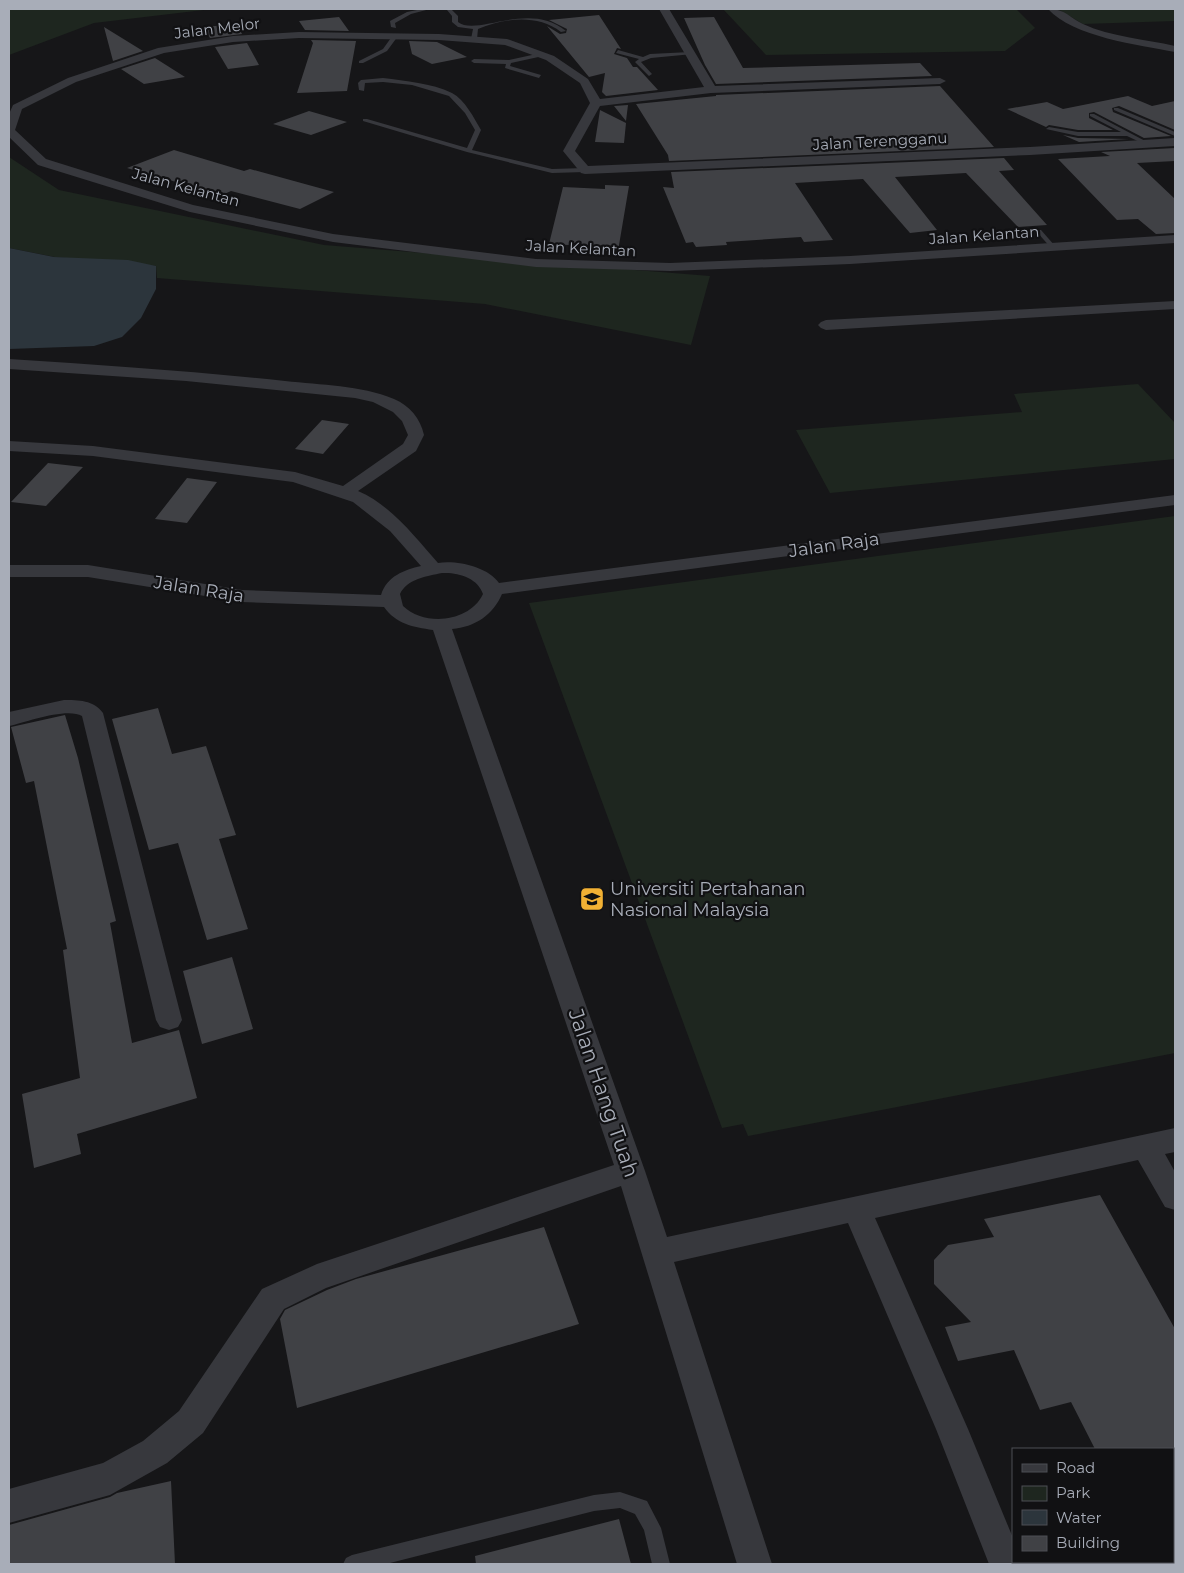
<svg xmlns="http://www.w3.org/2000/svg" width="1184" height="1573" viewBox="0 0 1184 1573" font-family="Montserrat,sans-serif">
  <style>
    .green { fill: #1e261f }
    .water { fill: #2c353c }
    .building { fill: #404145 }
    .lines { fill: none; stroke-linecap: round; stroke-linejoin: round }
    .lane { fill: #37383d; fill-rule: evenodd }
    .street { fill: #37383d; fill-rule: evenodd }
    .labels { text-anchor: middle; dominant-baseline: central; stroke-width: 4.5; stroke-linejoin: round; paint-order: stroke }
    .far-street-label { font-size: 15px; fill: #a8adb8; stroke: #111113 }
    .street-label { font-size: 18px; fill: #a8adb8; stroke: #111113 }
    .poi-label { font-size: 18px; fill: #a8adb8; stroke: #111113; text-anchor: start }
    .near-street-label { font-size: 21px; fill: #a8adb8; stroke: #111113 }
  </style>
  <rect width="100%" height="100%" fill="#161618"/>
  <path class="green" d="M9,9H212L94,23L9,55Z
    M723,9H1016L1035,28L1005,51L766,55Z
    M1058,9H1175V21L1083,24Z
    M9,157L59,190L324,245L710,276L691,345L485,304L157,278L156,266L55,257L9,248Z
    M1138,384L1175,423V459L830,493L796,430L1022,412L1014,394Z
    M1175,516V1053L748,1136L743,1124L722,1128L529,603Z"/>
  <path class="water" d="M9,248L54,257L128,260L156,266V289L141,318L122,337L94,346L9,349Z"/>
  <path class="building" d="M599,15L621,49L617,48L614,54L627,58L633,67H637L658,90L606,96L602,92L605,73L589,77L547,26L560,34L566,33L567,29L549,20Z
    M339,17L349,31L305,30L299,21Z
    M714,17L743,68L920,63L932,76L716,84L705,65L684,18Z
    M237,24L242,34L210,38L204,27Z
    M104,27L143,51L113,61Z
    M311,40L356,41L347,91L297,93L313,43Z
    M409,41L437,42L467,57L432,64L412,54Z
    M247,43L259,65L228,69L215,47Z
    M155,58L185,77L144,84L121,69Z
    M940,86L994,147L669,161L668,155L636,104L716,96V95Z
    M1128,96L1152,106L1175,101V130L1119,106L1112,108L1113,112L1171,136L1144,138L1094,112L1089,113V118L1113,130H1078L1049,125L1046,127L1007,109L1047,102L1063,109Z
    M628,105L626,121L614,106Z
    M600,110L626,123L624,143L595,142Z
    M309,111L347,122L311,135L273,124Z
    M1063,135L1078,138L1129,139L1079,142Z
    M1175,148V161L1137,163L1175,199V233L1156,234L1138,219L1117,220L1058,159L1110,156L1101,152Z
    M174,150L244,171L250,169L334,192L300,209L231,191L222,195L127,168Z
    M1004,158L1014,170L999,171L1047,225L1018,227L966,173L895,177L937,230L910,233L863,179L795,183L833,240L804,242L801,237L726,242L727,245L696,247L693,242L686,243L663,187L674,188L671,172Z
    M605,185L629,186L618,251H588L589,246L549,244L563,187L605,189Z
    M322,420L349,424L323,454L295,449Z
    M48,463L83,467L46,506L11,502Z
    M187,478L217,482L187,523L155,519Z
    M158,708L172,754L206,746L236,835L219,839L248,929L207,940L178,843L149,850L112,719Z
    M65,715L78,758L116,921L110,923L132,1043L179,1030L197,1098L77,1134L81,1154L34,1168L22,1094L80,1078L63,950L67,949L34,781L26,783L11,727Z
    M232,957L253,1029L202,1044L183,971Z
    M1100,1195L1175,1329V1449H1095L1071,1402L1040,1410L1014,1350L958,1361L945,1327L971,1322L934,1284V1260L948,1245L994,1237L984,1219Z
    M544,1227L579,1324L297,1408L280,1319L285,1310L327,1290L356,1279Z
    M171,1481L175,1564H9V1525L110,1497L117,1493Z
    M619,1519L631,1564H476L475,1556Z"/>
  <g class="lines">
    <path class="lane" d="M422,9H430L411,14L395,23L396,28L391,27L390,21L407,12Z
      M441,9H451L458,16V22C477,37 529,0 566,31L561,32C537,14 505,18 478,29L477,39L474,41L471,39L473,29L458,27L452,22V16L447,10Z
      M393,35L398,36L387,51L363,63H359V61L383,49Z
      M618,50L643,57L650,54L690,52L693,54L651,58L641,62L652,74L649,76L635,62L639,59L616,53Z
      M541,53L543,56L511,63L510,66L541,75L539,78L505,68L506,64L474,63L471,61L474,59L509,60Z
      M383,78C406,81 431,83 452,93C465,100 474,118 481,130L472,150L552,169L585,168L588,170L585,172L552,173L467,152L363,121V119H367L467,148L475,130L465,113L449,96L412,85L383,82L365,83L364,91L359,90L358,83L361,80Z
      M1114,108H1118L1175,132V136L1114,110Z
      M1090,114H1094L1149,143L1144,144L1127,136H1078L1046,129L1049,127L1078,132H1121L1090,116Z
      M1037,230H1041L1055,246V248H1051L1037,232Z
      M620,1492L647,1501L661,1528L670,1564H652L644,1530L635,1514L620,1508L594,1511L386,1564H343L346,1558L352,1555L594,1495Z"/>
    <path class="street" d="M659,9H669L715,86L940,78L946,81L940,84L711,93L600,106L575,151L588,166L1030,147L1175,138V146L1030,155L585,174L581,173L563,151L590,103L580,83L546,60L505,45L439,40L299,38L233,42L164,53L76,82L22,109L15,130L46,159L193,205L333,234L536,259L670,263L850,256L1175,235V243L850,264L670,271L536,267L333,242L190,212L38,165L9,137V114L13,105L68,78L158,48L233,36L299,32L439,34L507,39L554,56L588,79L600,99L704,87Z
      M1048,9C1064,8 1069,17 1083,24C1111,37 1145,39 1175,46V52C1139,45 1073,37 1048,9Z
      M1175,301V309L826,330L821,328L818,325L821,322L826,320Z
      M9,359C101,365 193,371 285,381C321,385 360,385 394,399C410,406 420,418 424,435L416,451L358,491C391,505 415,537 438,563C457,560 488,567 499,583L1175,495V505L502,594C493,615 475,627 452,629L645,1171L667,1237L1175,1128V1152L1165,1154L1175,1172V1210L1165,1207L1138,1160L875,1218L968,1429L1013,1538V1562H1023V1564H989L936,1429L848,1223L674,1262L772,1564H737L621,1186L326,1288L284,1309L203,1433L167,1463L110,1495L9,1523V1489L103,1463L143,1441L179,1411L262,1289L317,1264L614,1165L433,630C413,627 396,624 384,607L242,602L88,577H9V565H88L242,590L381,595C387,576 404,570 421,566L390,531L353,502L293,482L93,456L9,451V441L93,446L295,472L343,486L403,444L408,435L402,421L393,412L373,402L355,398L186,381L9,369ZM442,573C458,572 478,578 483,594C470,622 425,627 403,606L400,594C407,579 427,576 442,573Z
      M64,700C78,700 94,700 103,713L182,1020L178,1027L169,1030L160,1027L156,1020L82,716C67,707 26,722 9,726V712Z"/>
  </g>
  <defs>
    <symbol id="university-square" viewBox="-11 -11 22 22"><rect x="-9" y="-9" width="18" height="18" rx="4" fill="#f2b134" stroke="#111113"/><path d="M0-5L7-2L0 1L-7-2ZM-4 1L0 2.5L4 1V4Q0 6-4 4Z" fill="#111"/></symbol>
  </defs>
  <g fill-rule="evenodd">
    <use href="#university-square" x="578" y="885" width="28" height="28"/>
  </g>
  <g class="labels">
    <g class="far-street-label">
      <text transform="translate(217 28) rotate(-7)">Jalan Melor</text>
      <text transform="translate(880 141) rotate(-3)">Jalan Terengganu</text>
      <text transform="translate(186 187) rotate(15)">Jalan Kelantan</text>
      <text transform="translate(984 235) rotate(-4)">Jalan Kelantan</text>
      <text transform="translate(581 248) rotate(3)">Jalan Kelantan</text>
    </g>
    <g class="street-label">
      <text transform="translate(834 545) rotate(-8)">Jalan Raja</text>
      <text transform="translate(199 589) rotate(9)">Jalan Raja</text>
    </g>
    <g class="poi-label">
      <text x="610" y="889">Universiti Pertahanan<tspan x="610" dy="21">Nasional Malaysia</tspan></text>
    </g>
    <g class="near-street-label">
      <text transform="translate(604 1093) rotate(71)">Jalan Hang Tuah</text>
    </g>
  </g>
  <rect width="1184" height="1573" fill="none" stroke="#a8adb8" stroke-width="20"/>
  <rect x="1012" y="1448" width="162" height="115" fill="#111113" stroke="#4d4f55"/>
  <rect x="1022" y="1464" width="25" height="8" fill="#37383d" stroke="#4d4f55"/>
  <text x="1056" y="1473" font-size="15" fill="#a8adb8">Road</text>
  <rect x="1022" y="1486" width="25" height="15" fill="#1e261f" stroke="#4d4f55"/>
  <text x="1056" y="1498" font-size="15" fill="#a8adb8">Park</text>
  <rect x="1022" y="1510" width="25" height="15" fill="#2c353c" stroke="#4d4f55"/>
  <text x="1056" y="1523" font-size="15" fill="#a8adb8">Water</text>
  <rect x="1022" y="1536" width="25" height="15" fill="#404145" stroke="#4d4f55"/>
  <text x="1056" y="1548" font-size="15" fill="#a8adb8">Building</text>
</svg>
